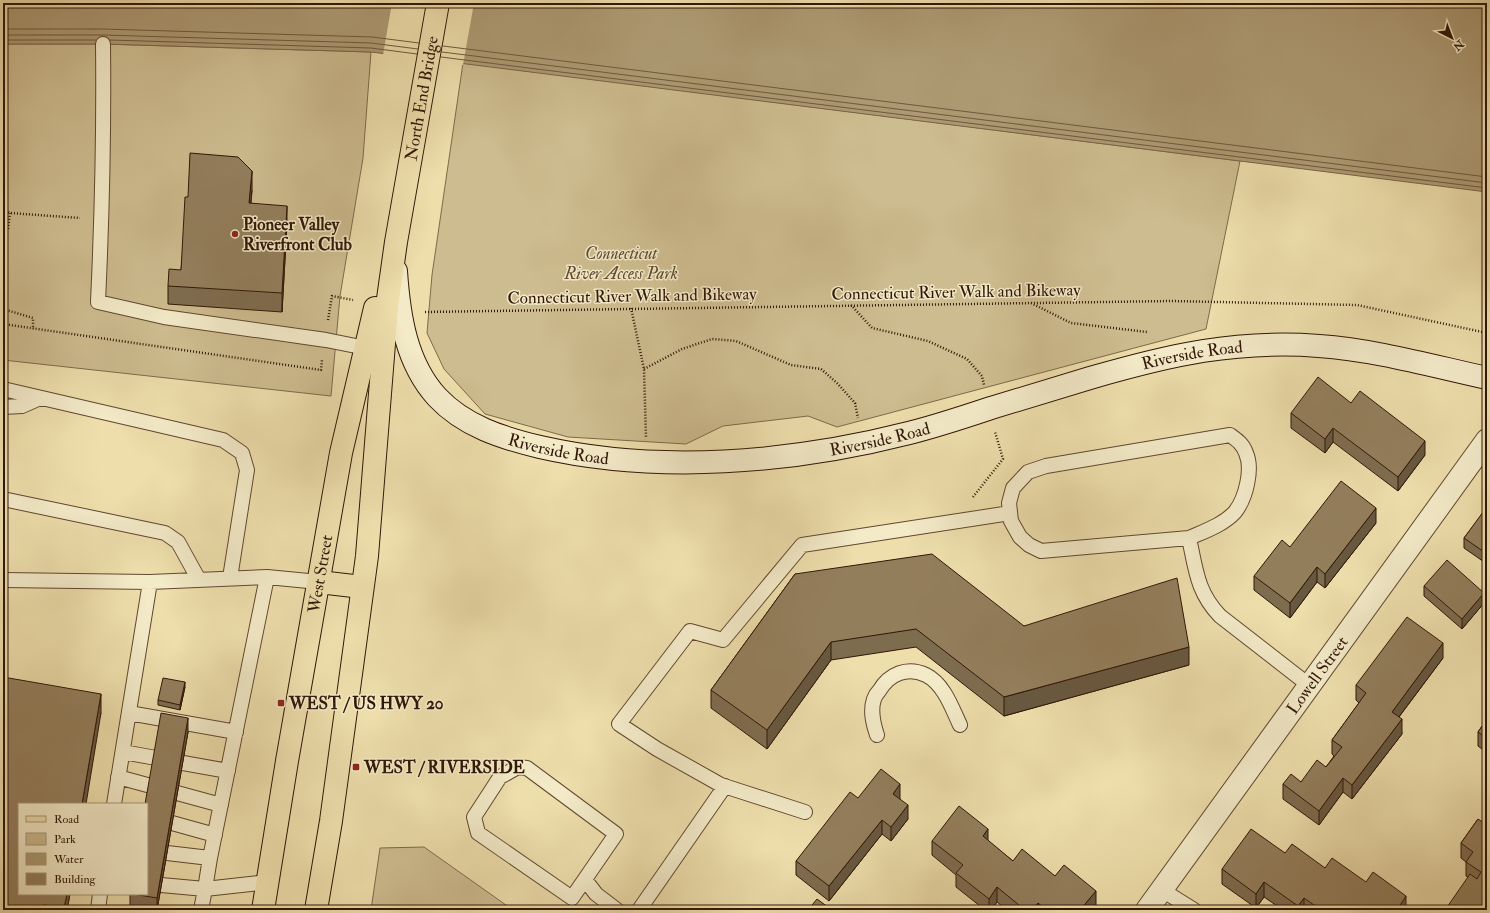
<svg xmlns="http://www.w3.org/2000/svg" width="1490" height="913" viewBox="0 0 1490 913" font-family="'IM FELL Double Pica',serif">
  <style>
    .green { fill: #cdbc8f; stroke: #7f694b }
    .water { fill: #ad9a73; stroke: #7b6548 }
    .pier { fill: #eddeab }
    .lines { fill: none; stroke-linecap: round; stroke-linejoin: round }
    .shore { stroke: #6f583d; stroke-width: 1 }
    .lane-casing { stroke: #604830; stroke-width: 16 }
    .street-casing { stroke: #604830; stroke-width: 24 }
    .secondary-casing { stroke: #311607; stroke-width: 24 }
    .primary-casing { stroke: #311607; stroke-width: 24 }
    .path { stroke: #311607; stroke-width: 2.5; stroke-dasharray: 1 2; stroke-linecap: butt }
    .lane { stroke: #f3eac8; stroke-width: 14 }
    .street { stroke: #f3eac8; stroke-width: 22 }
    .secondary { stroke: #f3eac8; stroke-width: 22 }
    .primary { stroke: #eddeab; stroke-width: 22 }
    .wall { fill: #7e6c4f; stroke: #311607 }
    .shaded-wall { fill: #675840; stroke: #311607 }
    .building { fill: #937e5c; stroke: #311607 }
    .poi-dot { fill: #8f2418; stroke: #f3eac8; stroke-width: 1.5 }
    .labels { text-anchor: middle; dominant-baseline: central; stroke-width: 3; stroke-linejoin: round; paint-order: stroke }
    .street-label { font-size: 17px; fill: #311607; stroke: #f3eac8 }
    .poi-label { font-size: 17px; font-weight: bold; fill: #311607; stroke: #f3eac8; text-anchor: start }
    .park-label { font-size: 17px; font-style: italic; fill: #604830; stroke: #f3eac8 }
  </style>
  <rect width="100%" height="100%" fill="#eddeab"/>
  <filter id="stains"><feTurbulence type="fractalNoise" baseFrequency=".005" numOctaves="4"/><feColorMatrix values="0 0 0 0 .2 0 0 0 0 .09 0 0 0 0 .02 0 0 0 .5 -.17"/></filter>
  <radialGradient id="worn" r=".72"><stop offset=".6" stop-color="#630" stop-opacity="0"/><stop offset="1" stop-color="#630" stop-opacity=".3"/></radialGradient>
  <path class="green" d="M3,44H103L371,52L363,158L340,296L331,396L3,360Z
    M463,63L1240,161L1206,329L837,427L808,416L723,426L686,444L568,437L485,414L444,369L427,333L432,275Z
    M424,847L513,910H371L380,848Z"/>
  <path class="water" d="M3,3H1487V192L371,52L103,44H3Z"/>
  <path class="pier" d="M392,3H474L463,65L383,55Z"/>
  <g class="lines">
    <path class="shore" d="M3,29H103L372,37L419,43
      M3,35H103L371,43L418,49
      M3,40H96
      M110,40L371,48L417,54
      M443,46L1487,177
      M442,52L1487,183
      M441,57L1487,188"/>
    <defs>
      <path id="lane" d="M103,44C104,130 102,216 98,302L164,317L326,340L366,348
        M3,389L223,440L242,453L247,470L230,578
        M3,407L22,406L40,398
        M3,499L165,533L178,542L199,580
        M1189,538L1041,551L1029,545L1020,537L1011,521L1009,503L1013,488L1028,472L1046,466L1230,435C1237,440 1243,444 1246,453C1253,469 1246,498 1235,512C1223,525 1205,531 1189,538C1196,570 1197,592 1220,616L1310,686
        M3,580L150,582L267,577L319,582
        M129,713L236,732
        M877,735C873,723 870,711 874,699C875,696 877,693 879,691C889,674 907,666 926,675C944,684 952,708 960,725
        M123,752L156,758
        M183,763L228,771
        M518,767L527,768L616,834L572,898L478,833L474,817L500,777Z
        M118,777L151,786
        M177,793L221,805
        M114,804L150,582
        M805,812L721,785L657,749L619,724L690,631L723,640L802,545L1010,513
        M172,823L215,835
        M167,853L210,858
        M586,881L596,894L617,910
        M161,885L205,889L210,858L267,577
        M1162,890L1194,910
        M98,910L100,894
        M201,910L205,889L268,882
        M639,910L725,786"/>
      <g id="street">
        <path id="s1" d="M1147,910L1487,440"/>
      </g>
      <g id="secondary">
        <path id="s2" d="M396,271C399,316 406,363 437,397C464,426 502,438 540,447C658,474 791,463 909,433C937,426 964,417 991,408C1024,398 1057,388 1090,378C1128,367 1165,357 1203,351C1241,345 1280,343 1319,346C1376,350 1432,366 1487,378"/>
      </g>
      <g id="primary">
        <path d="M319,582L362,587"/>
        <path id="s3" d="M263,910L287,761L341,453L375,308"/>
        <path id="s4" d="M316,910L331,821L367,556L387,306L396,242L438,3"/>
      </g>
    </defs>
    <use href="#lane" class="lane-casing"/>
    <use href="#street" class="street-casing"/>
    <use href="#secondary" class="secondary-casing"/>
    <use href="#primary" class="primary-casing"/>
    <path class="path" d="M3,209L10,213L80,218
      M3,232L8,229L10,213
      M1031,303L1071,323L1147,332
      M851,305L872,328L928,341L967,359L982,376L984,385
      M631,308L644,369L646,437
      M3,309L33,318V329
      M425,312L1172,301L1357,305L1487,333
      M328,320L332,296L353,300
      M3,324L321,370L322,360
      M644,369L682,349L712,339L736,341L791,365L821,369L838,384L855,403L858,418
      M973,497L1003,459L995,432"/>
    <use href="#lane" class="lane"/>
    <use href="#street" class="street"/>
    <use href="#secondary" class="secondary"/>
    <use href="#primary" class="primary"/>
  </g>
  <path class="wall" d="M252,190L251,203L287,224L282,312L168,304V286L181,270L188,197Z
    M1351,403L1425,455L1398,491L1333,442L1325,453L1291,428V413Z
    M1487,508V564L1464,548V538Z
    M1376,523L1325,588L1317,582L1290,618L1254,590V576Z
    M795,574L1024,626L1189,665L1004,716L916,647L831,660L767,749L711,708V690Z
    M1424,586L1484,603L1462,629L1424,596Z
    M1443,658L1399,717L1402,734L1352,799L1343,792L1319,825L1283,799V784L1301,782L1326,767L1334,756L1332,754V740L1359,703L1356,700V685Z
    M185,687L180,710L158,705V700Z
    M101,713L19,894H70L67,910H3Z
    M1487,719V753L1478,746V732Z
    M188,732L157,910H142L130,908V894H147Z
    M858,798H900V799L908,819L891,841L882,834L829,901L796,875V861Z
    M1478,819L1487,910L1468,877L1466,876V862L1461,858V843Z
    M932,841H988L1013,861L1055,876L1096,905L1092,910H1007L997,902L991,910H985L956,887V875L932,855Z
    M1285,853L1325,868L1406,910H1283L1264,897L1256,908L1222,884V869Z"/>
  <path class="shaded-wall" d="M252,171V190L249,221V203Z
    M287,206V224L282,312V293Z
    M1333,428V442L1325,453V439Z
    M1425,441V455L1398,491V477Z
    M1376,508V523L1325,588V574Z
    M1317,567V582L1290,618V603Z
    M1484,593V603L1462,629V619Z
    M831,642V660L767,749V730Z
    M1443,643V658L1392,726V712Z
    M1189,647V665L1004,716V697Z
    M185,682V687L180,710V705Z
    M101,694V713L86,804H82Z
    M188,718V732L157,910V898Z
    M1402,719V734L1352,799V785Z
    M1343,778V792L1319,825V811Z
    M900,784V798L893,808V794Z
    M908,805V819L891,841V827Z
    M882,820V834L829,901V886Z
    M988,829V843L983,836Z
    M1264,882V897L1256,908V894Z
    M997,887V902L991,910H989V899Z
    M1096,891V905L1092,910H1080Z
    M67,894H70L67,910H64Z
    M1406,896V910H1397Z
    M1304,898V910H1298V906Z
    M1038,903V910H1032Z"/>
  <path class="building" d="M190,153L238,157L252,171L249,203L287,206L282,293L168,286L169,269L181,270L185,197H188Z
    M1318,377L1351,403L1360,391L1425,441L1398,477L1333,428L1325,439L1291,413Z
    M1341,481L1376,508L1325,574L1317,567L1290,603L1254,576L1282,540L1290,547Z
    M1486,508H1487V554L1464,538Z
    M932,554L1024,626L1177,578L1189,647L1004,697L916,629L831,642L767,730L711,690L795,574Z
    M1447,560L1484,593L1462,619L1424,586Z
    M1407,617L1443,643L1392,712L1402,719L1352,785L1343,778L1319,811L1283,784L1291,774L1301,782L1317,760L1326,767L1342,747L1332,740L1366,693L1356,685Z
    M3,677L101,694L82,804H19V894H67L64,908L44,905L43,910H3Z
    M163,678L185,682L180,705L158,700Z
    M161,713L188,718L157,898L133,894H147V804H145Z
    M1487,719V739L1478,732Z
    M881,769L900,784L893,794L908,805L891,827L882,820L829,886L796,861L850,792L858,798Z
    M959,806L988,829L983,836L1013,861L1022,849L1055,876L1064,865L1096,891L1080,910H1047L1038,903L1032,910H1025L997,887L989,899L956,873L963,865L932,841Z
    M1478,819L1487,825V910H1445L1470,874L1477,879L1481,872L1466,862L1473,852L1461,843Z
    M1251,829L1285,853L1292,844L1325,868L1332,858L1366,882L1373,872L1406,896L1397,910H1321L1304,898L1298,906L1264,882L1256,894L1222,869Z
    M817,899L832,910H808Z"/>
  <g class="poi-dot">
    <circle cx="235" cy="234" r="4"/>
    <rect x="277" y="699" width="8" height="8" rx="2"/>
    <rect x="352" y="763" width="8" height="8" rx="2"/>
  </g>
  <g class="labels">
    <g class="street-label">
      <text stroke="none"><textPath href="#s4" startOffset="819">North End Bridge</textPath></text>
      <text transform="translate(956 292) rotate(-1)">Connecticut River Walk and Bikeway</text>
      <text transform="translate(632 296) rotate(-1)">Connecticut River Walk and Bikeway</text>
      <text stroke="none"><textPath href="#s2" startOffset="918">Riverside Road</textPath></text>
      <text stroke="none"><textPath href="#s2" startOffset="594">Riverside Road</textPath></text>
      <text stroke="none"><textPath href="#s2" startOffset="270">Riverside Road</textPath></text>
      <text stroke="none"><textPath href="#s3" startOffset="341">West Street</textPath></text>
      <text stroke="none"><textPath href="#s1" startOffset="290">Lowell Street</textPath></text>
    </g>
    <g class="poi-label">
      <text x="243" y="224">Pioneer Valley<tspan x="243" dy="20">Riverfront Club</tspan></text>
      <text x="289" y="703">WEST / US HWY 20</text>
      <text x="364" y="767">WEST / RIVERSIDE</text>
    </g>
    <g class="park-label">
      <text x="621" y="253">Connecticut<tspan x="621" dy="20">River Access Park</tspan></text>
    </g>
  </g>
  <rect width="1490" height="913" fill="none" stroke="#eddeab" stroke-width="16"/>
  <rect x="4" y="4" width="1482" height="905" fill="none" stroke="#311607" stroke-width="2"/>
  <rect x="8" y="8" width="1474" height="897" fill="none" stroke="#311607"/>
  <rect x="18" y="803" width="130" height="92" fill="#f3eac8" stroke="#a5957b"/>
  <rect x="26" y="816" width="20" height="6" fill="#eddeab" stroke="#a5957b"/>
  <text x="54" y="823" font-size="12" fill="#311607">Road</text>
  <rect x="26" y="833" width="20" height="12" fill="#cdbc8f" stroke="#a5957b"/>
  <text x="54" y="843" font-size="12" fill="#311607">Park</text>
  <rect x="26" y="853" width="20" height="12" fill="#ad9a73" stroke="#a5957b"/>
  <text x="54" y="863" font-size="12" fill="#311607">Water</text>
  <rect x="26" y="873" width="20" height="12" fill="#937e5c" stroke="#a5957b"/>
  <text x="54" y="883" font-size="12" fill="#311607">Building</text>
  <g transform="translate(1452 38) rotate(138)" stroke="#f3eac8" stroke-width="3" paint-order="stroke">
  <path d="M0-3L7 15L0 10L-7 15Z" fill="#311607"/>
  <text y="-6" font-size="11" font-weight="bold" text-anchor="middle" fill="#311607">N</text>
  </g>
  <rect width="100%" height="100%" filter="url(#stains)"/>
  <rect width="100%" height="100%" fill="url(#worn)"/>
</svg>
